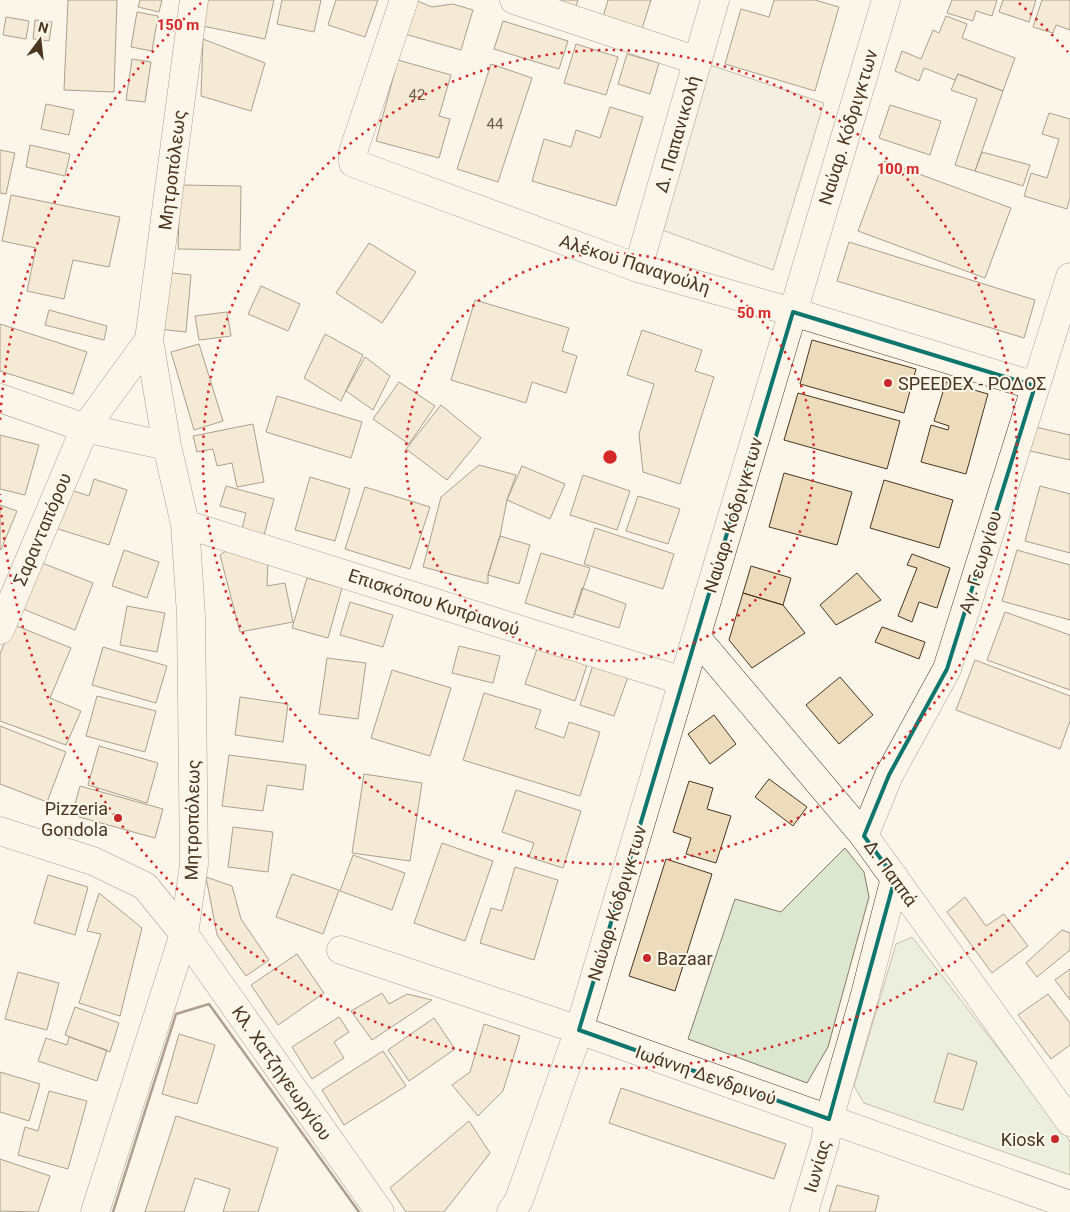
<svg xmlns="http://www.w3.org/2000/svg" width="1070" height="1212" viewBox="0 0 1070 1212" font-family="Roboto,sans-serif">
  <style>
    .green { fill: #dce7d0; stroke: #887966 }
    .parking { fill: #ede7d9; stroke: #887966 }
    .building { fill: #ecdcbc; stroke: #4a3520 }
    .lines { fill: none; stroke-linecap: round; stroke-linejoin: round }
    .minor-casing { stroke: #4a3520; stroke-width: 29 }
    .minor { stroke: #fbf6e9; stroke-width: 28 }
    .wall { stroke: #4a3520; stroke-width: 2.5 }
    .marked { fill: none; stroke: #0f766e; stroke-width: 4; stroke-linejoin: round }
    .ring { fill: none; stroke: #d62828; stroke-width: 2.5; stroke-dasharray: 2.5 5 }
    .poi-dot { fill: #c62828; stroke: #fbf6e9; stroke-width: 2 }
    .labels { text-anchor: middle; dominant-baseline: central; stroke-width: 4; stroke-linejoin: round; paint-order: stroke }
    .number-label { font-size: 15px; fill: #725f47 }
    .street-label { font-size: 18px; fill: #4a3520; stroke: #fbf6e9 }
    .poi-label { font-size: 18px; fill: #4a3520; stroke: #fbf6e9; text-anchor: start }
    .centre { fill: #d62828; stroke: #fbf6e9; stroke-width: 2.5 }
    .ring-label { font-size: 15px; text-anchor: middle; font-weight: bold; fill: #d62828; stroke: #fbf6e9; stroke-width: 4; stroke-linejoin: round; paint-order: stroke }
  </style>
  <rect width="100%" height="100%" fill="#fbf6e9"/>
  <path class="green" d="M845,848L864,872L869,897L828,1047L807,1083L688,1039L735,899L781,912Z
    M912,937L1070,1141V1175L864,1103L854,1086L896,944Z"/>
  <path class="parking" d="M698,61L824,103L773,270L651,226Z"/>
  <path class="building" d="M68,0H117L114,92L64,90Z
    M140,0H162L159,12L138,7Z
    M204,0H274L265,39L198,25Z
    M282,0H321L314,32L277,24Z
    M336,0H378L365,37L328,25Z
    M415,0L432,7L453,4L473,10L461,50L405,34Z
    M544,0H578L575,11Z
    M608,0H651L641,32L602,20Z
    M774,0H815L839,7L815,91L725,64L741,9L769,17Z
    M952,0H997L992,16L976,11L973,21L947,13Z
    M1003,0H1036L1029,22L999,12Z
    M1042,0H1070V30L1056,25L1053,33L1033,27Z
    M137,12L158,16L152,51L131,47Z
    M946,16L967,24L962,38L1015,58L1003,91L958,74L955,80L924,68L919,81L895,71L902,51L921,59L933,30L939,33Z
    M6,17L29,21L26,39L3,35Z
    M35,20L52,22L49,41L33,39Z
    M503,21L568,41L559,69L494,49Z
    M203,39L265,63L251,111L201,96Z
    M576,44L618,57L606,95L564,83Z
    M627,54L659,63L650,94L618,84Z
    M132,59L151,62L145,102L126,100Z
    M398,60L451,75L439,116L450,119L439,158L376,141Z
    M491,64L532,78L498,182L457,169Z
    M958,74L1003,91L975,171L955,165L977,99L951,90Z
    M46,104L74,110L69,135L41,129Z
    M890,105L941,121L930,155L879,138Z
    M610,107L643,117L616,206L532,181L544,139L571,147L576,130L600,138Z
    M1049,113L1070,119V197L1067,209L1024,196L1031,173L1047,178L1059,139L1042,134Z
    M30,145L70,154L65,176L26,167Z
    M0,150L15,153L6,194L0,193Z
    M982,152L1030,165L1023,186L975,171Z
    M884,161L1011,208L985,278L858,231Z
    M180,185L241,186L240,250L178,249Z
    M11,195L120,217L109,267L73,260L64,299L27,291L36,248L2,241Z
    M849,242L1035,300L1024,338L837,281Z
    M369,243L416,272L382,323L336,293Z
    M164,272L191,275L186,332L159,329Z
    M261,286L300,304L288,331L248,314Z
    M475,300L569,328L562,351L577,356L566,393L532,382L526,403L451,380Z
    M49,310L107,326L104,340L45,325Z
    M227,312L231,336L199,340L195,316Z
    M0,324L87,352L73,394L0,371Z
    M642,330L702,350L695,371L714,377L680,484L643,472L639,434L654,384L627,375Z
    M325,334L363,355L341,401L304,378Z
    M812,340L916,369L904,413L800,384Z
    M199,344L223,421L194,430L171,352Z
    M365,357L390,376L373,410L346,391Z
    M399,382L435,406L409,444L373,419Z
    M946,382L988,394L966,474L921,462L931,425L948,430L949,426L934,421Z
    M798,393L900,421L887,469L784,440Z
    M277,396L362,422L351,458L266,432Z
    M441,405L481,438L447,480L406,449Z
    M253,424L264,482L237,487L232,463L217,466L213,449L197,452L193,436Z
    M1031,426L1070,435V460L1026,450Z
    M0,435L39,445L25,495L0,489Z
    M479,465L516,475L507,500L500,536L488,575V584L423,567L441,497Z
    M522,466L565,484L550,519L507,500Z
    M784,473L852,492L837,545L769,527Z
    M583,475L630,491L617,530L570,515Z
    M310,477L350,489L335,541L295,530Z
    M94,479L127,490L109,545L55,528L68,489L89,496Z
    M884,480L953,500L939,548L870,528Z
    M226,486L274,499L263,539L241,533L246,513L220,506Z
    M1040,486L1070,494V553L1025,541Z
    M365,487L430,507L410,569L345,549Z
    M638,496L680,509L668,544L626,531Z
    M0,505L17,511L1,550L0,549Z
    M595,528L674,554L663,589L584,564Z
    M500,536L530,545L519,584L488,575Z
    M230,548L268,561L267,586L285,583L293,622L240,632L220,555Z
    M124,550L159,562L147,598L112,586Z
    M1017,550L1070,565V620L1002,601Z
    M541,553L590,568L573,618L525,603Z
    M912,554L950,568L937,608L919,602L912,622L898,616L917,568L907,565Z
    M37,561L93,583L75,630L18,607Z
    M751,566L791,578L783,605L743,593Z
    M857,573L881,600L836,625L820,605Z
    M307,578L342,588L328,638L292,628Z
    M582,588L626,604L619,628L574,614Z
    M743,593L783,605L805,633L752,668L729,640Z
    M350,602L393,615L383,647L340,635Z
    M127,606L165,613L157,652L120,645Z
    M1005,612L1070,635V690L987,660Z
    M12,624L71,648L50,698L81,711L66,745L0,721V654Z
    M882,627L925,642L919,659L875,642Z
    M540,640L590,656L575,701L525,684Z
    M459,646L500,656L493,683L452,673Z
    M103,647L167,666L156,703L92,685Z
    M327,658L366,663L358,719L319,714Z
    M975,660L1070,696V721L1060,749L956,710Z
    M594,662L629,674L614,716L580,705Z
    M392,670L451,688L430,756L371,738Z
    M840,677L873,715L839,744L806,705Z
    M484,693L541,710L535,728L564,738L569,722L600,732L580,796L463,760Z
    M97,696L156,711L145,752L86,736Z
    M240,697L288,704L283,742L235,735Z
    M714,715L736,744L710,764L688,734Z
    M0,726L66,752L47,802L0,784Z
    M99,746L158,763L147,803L88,785Z
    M229,755L306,765L303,790L267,785L263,811L222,806Z
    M364,774L422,783L410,861L352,853Z
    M769,779L807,807L793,826L755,797Z
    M689,781L713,788L707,809L731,816L716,863L686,854L691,838L673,832Z
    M80,786L163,809L155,838L72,815Z
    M516,790L581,811L563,868L529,857L534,843L502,832Z
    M233,827L273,832L268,872L228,867Z
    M442,843L493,861L465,941L414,923Z
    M353,855L405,873L392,910L340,891Z
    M666,859L712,874L675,991L629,976Z
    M515,867L558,880L534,960L480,943L491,908L502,911Z
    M292,874L339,890L323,934L276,917Z
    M48,875L88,887L75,935L34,923Z
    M206,877L232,886L241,919L269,960L246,976L217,935Z
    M99,893L142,928L120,1016L79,1003L101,934L87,931Z
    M965,897L986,926L1004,914L1028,946L992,973L947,912Z
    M1062,930L1070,933V950L1037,977L1026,963Z
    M297,954L324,993L278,1025L251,985Z
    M1070,969V1000L1055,980Z
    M18,972L59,983L47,1030L5,1019Z
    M382,993L389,1004L407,994L432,1000L372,1040L351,1011Z
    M1048,994L1070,1023V1045L1051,1059L1018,1015Z
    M75,1007L119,1023L110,1052L65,1035Z
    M339,1017L349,1032L334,1042L344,1058L312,1079L292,1047Z
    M434,1018L455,1049L409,1081L388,1050Z
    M484,1024L520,1036L503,1091L478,1116L452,1085L470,1072Z
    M179,1034L215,1045L197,1104L162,1094Z
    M69,1037L107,1050L97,1081L38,1061L46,1038L67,1045Z
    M383,1051L406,1086L344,1125L322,1090Z
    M948,1053L977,1062L963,1110L934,1102Z
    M0,1072L40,1084L29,1121L0,1112Z
    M621,1088L786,1144L774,1179L609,1123Z
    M49,1091L87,1101L68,1169L18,1155L25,1127L38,1131Z
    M176,1116L278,1148L258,1212H223L230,1189L195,1178L184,1212H145Z
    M469,1121L490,1153L444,1212H406L390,1188Z
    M0,1159L50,1176L38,1212L0,1211Z
    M837,1185L879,1196L875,1212H829Z"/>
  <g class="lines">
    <defs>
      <path id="minor" d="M404,0L353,152V163L638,268L793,312L1035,386
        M514,0L698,61
        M638,268L715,0
        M0,398L85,428L167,446
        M185,524L683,681
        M0,630L85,428L149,340
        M696,637L864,836L1070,1122
        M0,831L93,861L145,886L184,934L380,1212
        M864,836L889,775L947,669L1070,277
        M341,950L579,1030L1070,1205
        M95,1212L184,934L194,864L191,615L185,524L167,446L149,340L194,0
        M511,1212L519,1200L579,1030L886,0
        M804,1212L825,1142L829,1119L863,1002L895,878"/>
    </defs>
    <use href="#minor" class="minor-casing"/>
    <use href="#minor" class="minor"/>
    <path class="wall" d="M113,1212L176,1014L209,1004L359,1212"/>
  </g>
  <path d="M0 0H1070V1212H0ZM793,312L1035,386L947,669L889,775L864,836L895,878L829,1119L579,1030Z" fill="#fbf6e9" fill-opacity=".55" fill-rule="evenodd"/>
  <path class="marked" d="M793,312L1035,386L947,669L889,775L864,836L895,878L829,1119L579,1030Z"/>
  <g class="ring">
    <circle cx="610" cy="457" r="204"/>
    <circle cx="610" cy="457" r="407"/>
    <path d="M1068 862A611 611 0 0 1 0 494M0 420A611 611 0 0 1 201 3M1019 3A611 611 0 0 1 1068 52"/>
  </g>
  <g class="poi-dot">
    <circle cx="888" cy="383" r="5"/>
    <circle cx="118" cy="818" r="5"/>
    <circle cx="647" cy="958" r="5"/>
    <circle cx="1055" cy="1139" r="5"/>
  </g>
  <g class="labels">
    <g class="number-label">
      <text x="417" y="95">42</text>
      <text x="495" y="124">44</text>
    </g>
    <g class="street-label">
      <text transform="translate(848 127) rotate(-73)">Ναύαρ. Κόδριγκτων</text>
      <text transform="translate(677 134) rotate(-74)">Δ. Παπανικολή</text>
      <text transform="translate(172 170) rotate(-83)">Μητροπόλεως</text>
      <text transform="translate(635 264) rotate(18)">Αλέκου Παναγούλη</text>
      <text transform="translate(733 515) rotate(-73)">Ναύαρ. Κόδριγκτων</text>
      <text transform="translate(42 529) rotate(-67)">Σαρανταπόρου</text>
      <text transform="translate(980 562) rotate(-73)">Αγ. Γεωργίου</text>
      <text transform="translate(434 602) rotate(18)">Επισκόπου Κυπριανού</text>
      <text transform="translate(192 820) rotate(-89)">Μητροπόλεως</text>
      <text transform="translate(891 873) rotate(54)">Δ. Παππά</text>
      <text transform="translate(617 903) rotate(-73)">Ναύαρ. Κόδριγκτων</text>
      <text transform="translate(282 1073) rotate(55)">Κλ. Χατζηγεωργίου</text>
      <text transform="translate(706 1075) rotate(19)">Ιωάννη Δενδρινού</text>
      <text transform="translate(817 1166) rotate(-74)">Ιωνίας</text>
    </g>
    <g class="poi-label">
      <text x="898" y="383">SPEEDEX - ΡΟΔΟΣ</text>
      <text x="108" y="808" text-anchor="end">Pizzeria<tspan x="108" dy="21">Gondola</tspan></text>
      <text x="657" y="958">Bazaar</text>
      <text x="1045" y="1139" text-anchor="end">Kiosk</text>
    </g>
  </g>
  <circle cx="610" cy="457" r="8" class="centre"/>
  <g class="ring-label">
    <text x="178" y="30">150 m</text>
    <text x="898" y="174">100 m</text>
    <text x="754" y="318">50 m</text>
  </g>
  <g transform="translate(40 40) rotate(15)" stroke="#fbf6e9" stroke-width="4" paint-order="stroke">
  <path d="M0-4L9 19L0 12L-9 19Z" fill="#4a3520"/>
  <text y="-8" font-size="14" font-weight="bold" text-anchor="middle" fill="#4a3520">N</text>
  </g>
</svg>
